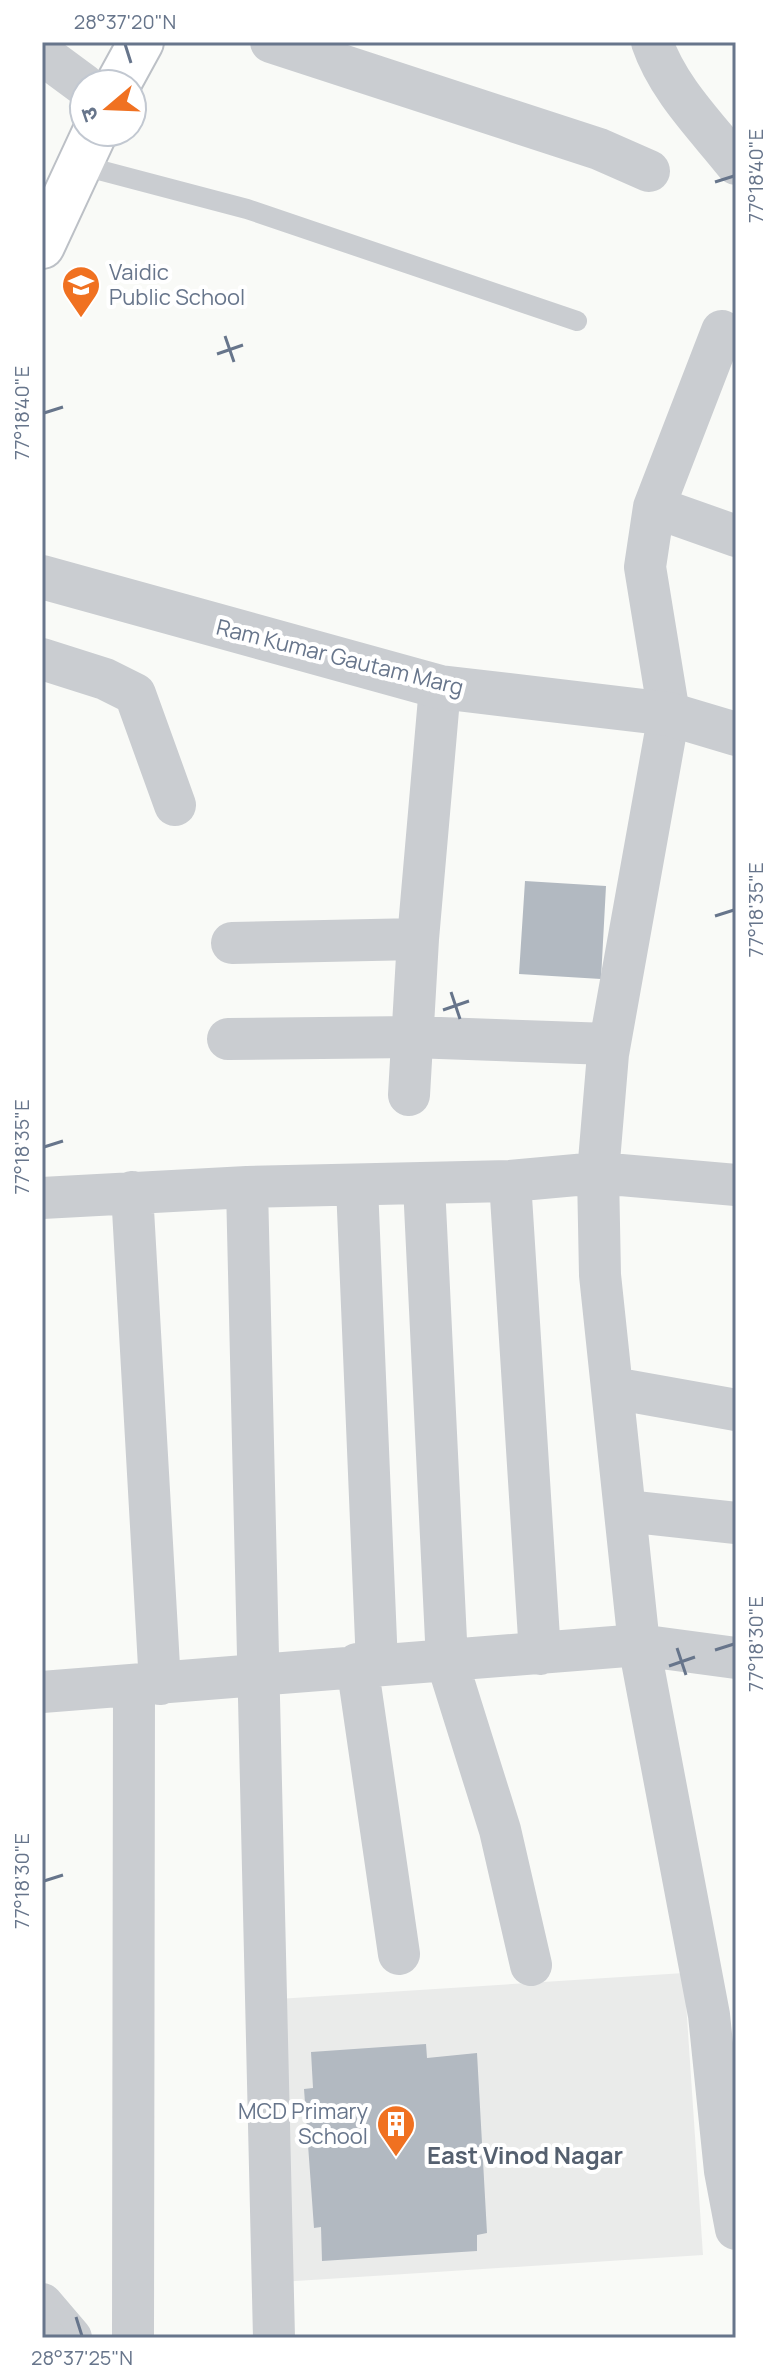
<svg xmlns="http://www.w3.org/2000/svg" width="778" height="2380" viewBox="0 0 778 2380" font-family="Manrope,'Noto Sans Devanagari',sans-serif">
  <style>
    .built { fill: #eaebea }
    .building { fill: #b2b9c1 }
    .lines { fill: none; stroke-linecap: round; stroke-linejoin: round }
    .secondary-casing { stroke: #bcc0c6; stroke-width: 48 }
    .service { stroke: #cacdd1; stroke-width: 20 }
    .minor { stroke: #cacdd1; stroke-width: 42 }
    .tertiary { stroke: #cacdd1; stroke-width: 44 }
    .secondary { stroke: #fff; stroke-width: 44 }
    .ticks { fill: none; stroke: #67758b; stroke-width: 3 }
    .labels { text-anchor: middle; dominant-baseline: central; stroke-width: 8; stroke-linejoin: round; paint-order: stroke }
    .poi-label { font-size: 22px; fill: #67758b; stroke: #fff; text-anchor: start }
    .street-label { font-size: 22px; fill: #67758b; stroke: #fff }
    .neighbourhood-label { font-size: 24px; font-weight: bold; fill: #55606f; stroke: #fff }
    .neatline { fill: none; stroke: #67758b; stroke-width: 3 }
    .ticks-label { font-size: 20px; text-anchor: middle; fill: #67758b }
  </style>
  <rect width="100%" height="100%" fill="#f9faf7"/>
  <path class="built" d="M684,1973L703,2255L280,2282L262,2000Z"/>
  <path class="building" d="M525,881L606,886L601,979L519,974Z
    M426,2044L427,2058L477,2053L487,2233L477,2235V2251L322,2261L321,2227L314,2228L304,2089L313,2088L311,2052Z"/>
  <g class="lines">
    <defs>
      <path id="secondary" d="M118,84L141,42
        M42,246L95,132"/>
    </defs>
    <use href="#secondary" class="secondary-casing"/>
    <path class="service" d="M80,165L247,209L577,321"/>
    <path class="minor" d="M271,42L599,149L649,171
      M652,42C668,89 706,126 736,164
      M42,54L84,85
      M722,331L654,507L645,567L669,714L608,1054L598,1173L600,1275L639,1645L709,2015L725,2171L736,2229
      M654,507L736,536
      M42,659L105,679L135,694L175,805
      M232,943L418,939
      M228,1039L412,1037L609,1044
      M409,1095L418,939L440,687
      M510,1181L540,1654
      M424,1185L447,1661L500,1830L531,1965
      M357,1186L377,1665
      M247,1187L274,2338
      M132,1192L160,1684
      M42,1198L247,1187L510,1181L598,1173L736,1185
      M613,1388L736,1410
      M626,1511L736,1523
      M357,1664L399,1954
      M42,1692L639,1645L736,1658
      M42,2304L71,2338
      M133,2338L134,1687"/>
    <path class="tertiary" d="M42,577L440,687L669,714L736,734
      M42,2336L44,2338"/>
    <use href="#secondary" class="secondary"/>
  </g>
  <path class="ticks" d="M125,44L131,63M715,182L734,176M225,336L234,362M217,354L243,345M44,413L63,407M715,916L734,910M451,992L460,1019M443,1010L469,1001M44,1147L63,1141M677,1648L686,1675M715,1650L734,1644M669,1666L695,1657M44,1881L63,1875M76,2317L82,2336"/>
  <defs>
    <symbol id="school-pin" viewBox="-11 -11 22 30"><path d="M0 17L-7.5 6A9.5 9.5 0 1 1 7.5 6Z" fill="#f07121" stroke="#fff"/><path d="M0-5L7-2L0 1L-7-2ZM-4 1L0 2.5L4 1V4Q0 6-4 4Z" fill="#fff"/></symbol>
    <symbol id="building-pin" viewBox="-11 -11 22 30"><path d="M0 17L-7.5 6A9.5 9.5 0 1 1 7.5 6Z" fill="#f07121" stroke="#fff"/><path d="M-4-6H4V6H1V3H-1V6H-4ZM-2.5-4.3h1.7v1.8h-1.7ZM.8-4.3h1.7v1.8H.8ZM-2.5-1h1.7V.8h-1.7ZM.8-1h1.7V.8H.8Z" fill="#fff"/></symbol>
  </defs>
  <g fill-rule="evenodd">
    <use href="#school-pin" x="59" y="263" width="44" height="60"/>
    <use href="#building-pin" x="374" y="2102" width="44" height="60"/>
  </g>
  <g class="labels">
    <g class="poi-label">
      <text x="109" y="272">Vaidic<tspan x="109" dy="25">Public School</tspan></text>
      <text x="368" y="2111" text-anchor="end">MCD Primary<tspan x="368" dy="25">School</tspan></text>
    </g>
    <g class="street-label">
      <text transform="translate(340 657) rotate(14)">Ram Kumar Gautam Marg</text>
    </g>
    <g class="neighbourhood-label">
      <text x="525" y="2154">East Vinod Nagar</text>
    </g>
  </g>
  <rect width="778" height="2380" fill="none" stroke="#ffffff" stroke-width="88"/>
  <g transform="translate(108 108) rotate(251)"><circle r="38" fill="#ffffff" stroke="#c2c8d1" stroke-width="2"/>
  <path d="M0-6L14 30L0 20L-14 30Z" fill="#f07121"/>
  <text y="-12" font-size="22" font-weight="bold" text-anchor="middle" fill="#67758b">उ</text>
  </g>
  <rect x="44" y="44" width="690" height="2292" class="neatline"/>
  <g class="ticks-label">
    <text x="125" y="29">28°37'20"N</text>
    <text transform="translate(756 176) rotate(-90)" y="7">77°18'40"E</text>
    <text transform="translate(22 413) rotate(-90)" y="7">77°18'40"E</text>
    <text transform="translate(756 910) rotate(-90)" y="7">77°18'35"E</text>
    <text transform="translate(22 1147) rotate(-90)" y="7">77°18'35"E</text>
    <text transform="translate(756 1644) rotate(-90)" y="7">77°18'30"E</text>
    <text transform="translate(22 1881) rotate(-90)" y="7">77°18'30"E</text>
    <text x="82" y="2365">28°37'25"N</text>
  </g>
</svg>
